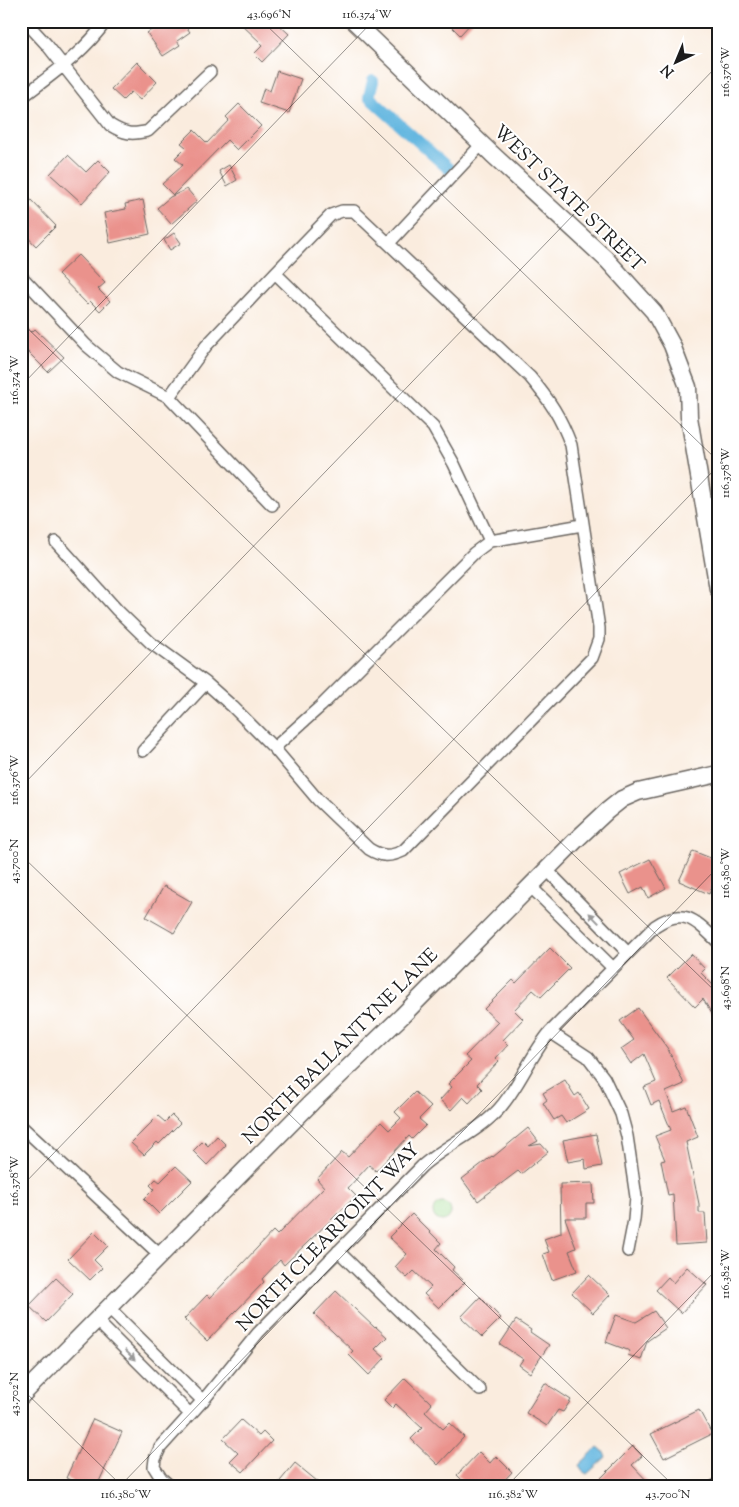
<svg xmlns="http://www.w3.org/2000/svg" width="739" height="1507" viewBox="0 0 739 1507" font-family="'Sorts Mill Goudy',serif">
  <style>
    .green { fill: #a0db8f; stroke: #5e7c56 }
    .water { fill: #65b7e0; stroke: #406a7e }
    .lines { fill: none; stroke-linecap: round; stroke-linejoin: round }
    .canal { stroke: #65b7e0; stroke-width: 12 }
    .building { fill: #ea928c }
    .street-casing { stroke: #6a6560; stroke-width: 14 }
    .secondary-casing { stroke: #6a6560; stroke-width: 19 }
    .street { stroke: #fff; stroke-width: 11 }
    .secondary { stroke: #fff; stroke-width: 16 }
    .oneway { fill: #999 }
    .ticks { fill: none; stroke: #1c1c1c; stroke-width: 1; stroke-opacity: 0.45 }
    .labels { text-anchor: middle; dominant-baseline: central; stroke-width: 4; stroke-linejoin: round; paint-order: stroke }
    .street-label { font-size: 19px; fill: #1c1c1c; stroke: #fff }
    .neatline { fill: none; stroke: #1c1c1c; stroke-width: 2 }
    .ticks-label { font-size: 12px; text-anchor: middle; fill: #1c1c1c }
  </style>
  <rect width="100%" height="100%" fill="#fff"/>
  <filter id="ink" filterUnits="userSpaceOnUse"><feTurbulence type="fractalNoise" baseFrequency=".02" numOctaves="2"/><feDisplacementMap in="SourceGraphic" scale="10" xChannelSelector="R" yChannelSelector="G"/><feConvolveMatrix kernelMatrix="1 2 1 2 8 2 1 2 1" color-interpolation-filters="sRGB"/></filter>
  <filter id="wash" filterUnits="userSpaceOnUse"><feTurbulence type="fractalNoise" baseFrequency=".0096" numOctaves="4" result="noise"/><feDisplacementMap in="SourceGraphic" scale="20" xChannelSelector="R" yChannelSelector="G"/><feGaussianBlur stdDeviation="1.12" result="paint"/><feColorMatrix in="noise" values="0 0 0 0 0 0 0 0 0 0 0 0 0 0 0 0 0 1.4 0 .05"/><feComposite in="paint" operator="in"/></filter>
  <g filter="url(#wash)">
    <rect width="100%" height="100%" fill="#faecde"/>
    <path class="green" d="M433 1212a9 9 0 1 1 18 0a9 9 0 1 1-18 0Z"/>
    <path class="water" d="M598,1447L603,1451L606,1457L587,1474L582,1471L579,1465Z"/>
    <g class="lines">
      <path class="canal" d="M373,81L369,97L450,170"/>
    </g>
    <g id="blocks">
      <path class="building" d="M152,21H182L190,32L177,41L180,45L163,56L147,33L156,27Z
        M238,21H275L289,34L262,62L254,54L263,45Z
        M446,21H473L460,35Z
        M137,62L157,82L140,100L131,92L123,100L111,89Z
        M277,71L301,79L289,113L259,103L264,88L270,91Z
        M239,104L261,126L237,150L227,140L173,195L162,184L183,165L175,158L186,147L181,143L194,130L207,143L229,120L226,117Z
        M68,155L86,172L98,160L110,172L82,203L50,174Z
        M229,165L237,180L227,186L219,171Z
        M187,189L197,201L171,224L157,208L170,197Z
        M30,199L56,226L36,246L21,230V207Z
        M143,200L150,234L110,243L104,213L126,209L125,204Z
        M174,233L181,243L170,250L164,240Z
        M78,255L105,283L98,289L110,301L100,311L90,301L87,304L58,274Z
        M21,322L32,332L35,329L64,357L48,372L21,345Z
        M693,851L718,861V880L715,879L709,894L679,881Z
        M650,859L666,888L648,898L643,887L630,894L620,874Z
        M164,886L192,902L174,933L146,917Z
        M550,948L570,968L541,997L533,990L514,1010L523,1019L503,1040L508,1045L496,1058L499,1061L477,1084L482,1089L469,1103L463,1097L451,1110L440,1100L452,1087L448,1084L471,1061L465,1056L498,1022L484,1009L513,980L516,983Z
        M691,954L705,969L701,973L718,990V1024L703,999L695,1007L667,978Z
        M638,1008L668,1049L684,1084L666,1092L673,1111L686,1106L698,1137L686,1142L699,1204V1213H705L707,1243L676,1245L673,1194L668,1195L661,1161L665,1160L655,1136L671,1130L659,1101L651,1105L644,1087L656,1082L644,1054L631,1064L621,1049L634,1040L620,1021Z
        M565,1080L575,1096L579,1093L589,1109L566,1123L561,1116L554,1120L543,1103L547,1100L543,1093Z
        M415,1092L431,1107L419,1119L426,1125L412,1139L409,1136L376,1171L369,1165L348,1188L356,1196L284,1265L280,1260L262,1279L264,1282L207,1341L184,1319L207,1295L210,1298L273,1231L277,1235L324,1187L317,1179L342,1152L348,1157L381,1122L389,1130L401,1118L395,1112Z
        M172,1115L180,1123L159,1144L157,1142L144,1155L131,1143L158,1116L165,1122Z
        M528,1128L538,1141L529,1146L541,1144L548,1152L521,1174L518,1171L478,1201L462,1179L492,1156L493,1157Z
        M596,1134L602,1166L586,1169L585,1159L568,1162L563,1140Z
        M217,1136L226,1145L207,1165L193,1151L203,1141L208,1146Z
        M176,1166L192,1181L159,1214L144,1199L154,1189L150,1185L156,1179L160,1182Z
        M593,1183L594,1203H586V1218H565L576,1248L569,1251L577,1271L552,1280L543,1254L549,1252L544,1239L561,1233L560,1184Z
        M412,1214L441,1243L436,1249L454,1267L452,1270L465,1282L439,1308L424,1294L431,1287L414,1271L407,1278L395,1267L407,1254L389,1237Z
        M94,1232L108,1246L94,1260L102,1268L90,1280L68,1259Z
        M687,1267L707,1285L681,1313L656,1290L668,1277L673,1283Z
        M589,1275L610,1295L593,1313L572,1293Z
        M56,1278L73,1294L46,1322L29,1306Z
        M336,1291L375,1328L376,1327L387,1337L375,1349L385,1358L369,1375L349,1355L353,1351L314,1314Z
        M480,1297L501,1318L482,1337L461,1317Z
        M654,1311L666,1328L647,1341L641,1360L628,1355L630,1351L606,1342L616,1315L636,1322Z
        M516,1320L531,1330L530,1332L549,1345L530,1373L519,1365L523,1359L500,1344Z
        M405,1378L432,1404L425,1412L443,1429L449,1423L464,1437L438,1465L411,1439L422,1428L396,1404L392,1408L384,1400Z
        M545,1383L571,1400L563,1412L558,1410L547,1426L526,1413Z
        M699,1410L712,1434L664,1458L651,1434Z
        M93,1419L122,1432L97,1486H83L66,1478Z
        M241,1420L259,1436L263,1432L272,1441L243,1472L230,1461L238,1453L223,1439Z
        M633,1446L642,1456L632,1465L652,1486H593Z
        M479,1452L490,1463L496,1456L512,1472L499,1486H468L457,1475Z
        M295,1463L323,1486H276Z"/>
    </g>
  </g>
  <g filter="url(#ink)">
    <use href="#blocks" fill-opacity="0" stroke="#6a6560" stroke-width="1"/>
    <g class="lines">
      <defs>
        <path id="street" d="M25,21L47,45L110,125C125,134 131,135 148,131L210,72
          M21,98C51,75 84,53 106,21
          M389,243L482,144
          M275,273L433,427L454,464L490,541
          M21,276L86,345L118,372L169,397L272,505
          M56,542L117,610L151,643L206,683L233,707L274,748L318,800L369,849C382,857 390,857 403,851L592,658L599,639V628L571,445C560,416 550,401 530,377L354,211H342L331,215L275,273L206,346L169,397
          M274,748L321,706L474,553L490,541L582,525
          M143,751L206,683
          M547,870L628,953
          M531,887L613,968
          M550,1032L588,1057L604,1078L621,1114L627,1136L636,1197L634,1220L628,1251
          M21,1126L160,1255
          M338,1251L480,1390
          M108,1307L203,1401
          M96,1320L190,1414
          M170,1486L161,1478L154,1467L155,1459L160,1448L206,1397L258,1333L422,1166C446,1145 477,1133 499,1109C519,1087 530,1056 550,1032L655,926C684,906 696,921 718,942
          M715,1486L718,1485"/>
        <path id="secondary" d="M354,21L492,154L607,260L654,312L672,345L688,387L689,417L718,589
          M21,1396L312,1102L402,1016L576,840L607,811L622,799L638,792L718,774"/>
      </defs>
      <use href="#street" class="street-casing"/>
      <use href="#secondary" class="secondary-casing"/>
      <use href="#street" class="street"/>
      <use href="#secondary" class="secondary"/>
    </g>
    <defs><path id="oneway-solid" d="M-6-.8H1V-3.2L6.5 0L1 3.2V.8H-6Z" transform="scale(1.25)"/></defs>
    <g class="oneway">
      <use href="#oneway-solid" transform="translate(594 918) rotate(-134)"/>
      <use href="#oneway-solid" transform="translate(130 1355) rotate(45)"/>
    </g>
  </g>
  <path class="ticks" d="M262,21L718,461M21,322L718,994M21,386L373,21M21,787L718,65M21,855L674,1486M21,1187L718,466M21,1388L122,1486M120,1486L718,867M507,1486L718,1268"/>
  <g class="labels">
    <g class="street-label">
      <text transform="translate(568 199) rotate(44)">WEST STATE STREET</text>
      <text transform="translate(341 1047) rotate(-45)">NORTH BALLANTYNE LANE</text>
      <text transform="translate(329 1238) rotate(-46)">NORTH CLEARPOINT WAY</text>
    </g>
  </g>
  <rect width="739" height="1507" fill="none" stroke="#fff" stroke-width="55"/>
  <g transform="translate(676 62) rotate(224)" stroke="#ffffff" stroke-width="4" paint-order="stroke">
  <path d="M0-4L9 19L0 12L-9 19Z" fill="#1c1c1c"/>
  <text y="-8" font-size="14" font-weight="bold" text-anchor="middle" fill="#1c1c1c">N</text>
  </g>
  <rect x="28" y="28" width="684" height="1452" class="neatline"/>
  <g class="ticks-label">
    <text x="269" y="18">43.696°N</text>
    <text x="367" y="18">116.374°W</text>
    <text transform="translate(725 72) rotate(-90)" y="4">116.376°W</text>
    <text transform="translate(14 380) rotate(-90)" y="4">116.374°W</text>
    <text transform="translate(725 473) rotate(-90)" y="4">116.378°W</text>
    <text transform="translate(14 780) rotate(-90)" y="4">116.376°W</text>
    <text transform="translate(14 861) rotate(-90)" y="4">43.700°N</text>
    <text transform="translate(725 873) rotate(-90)" y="4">116.380°W</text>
    <text transform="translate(725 988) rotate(-90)" y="4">43.698°N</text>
    <text transform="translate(14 1181) rotate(-90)" y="4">116.378°W</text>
    <text transform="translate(725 1274) rotate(-90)" y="4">116.382°W</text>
    <text transform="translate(14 1394) rotate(-90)" y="4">43.702°N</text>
    <text x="126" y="1498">116.380°W</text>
    <text x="513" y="1498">116.382°W</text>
    <text x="668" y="1498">43.700°N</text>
  </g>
</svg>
